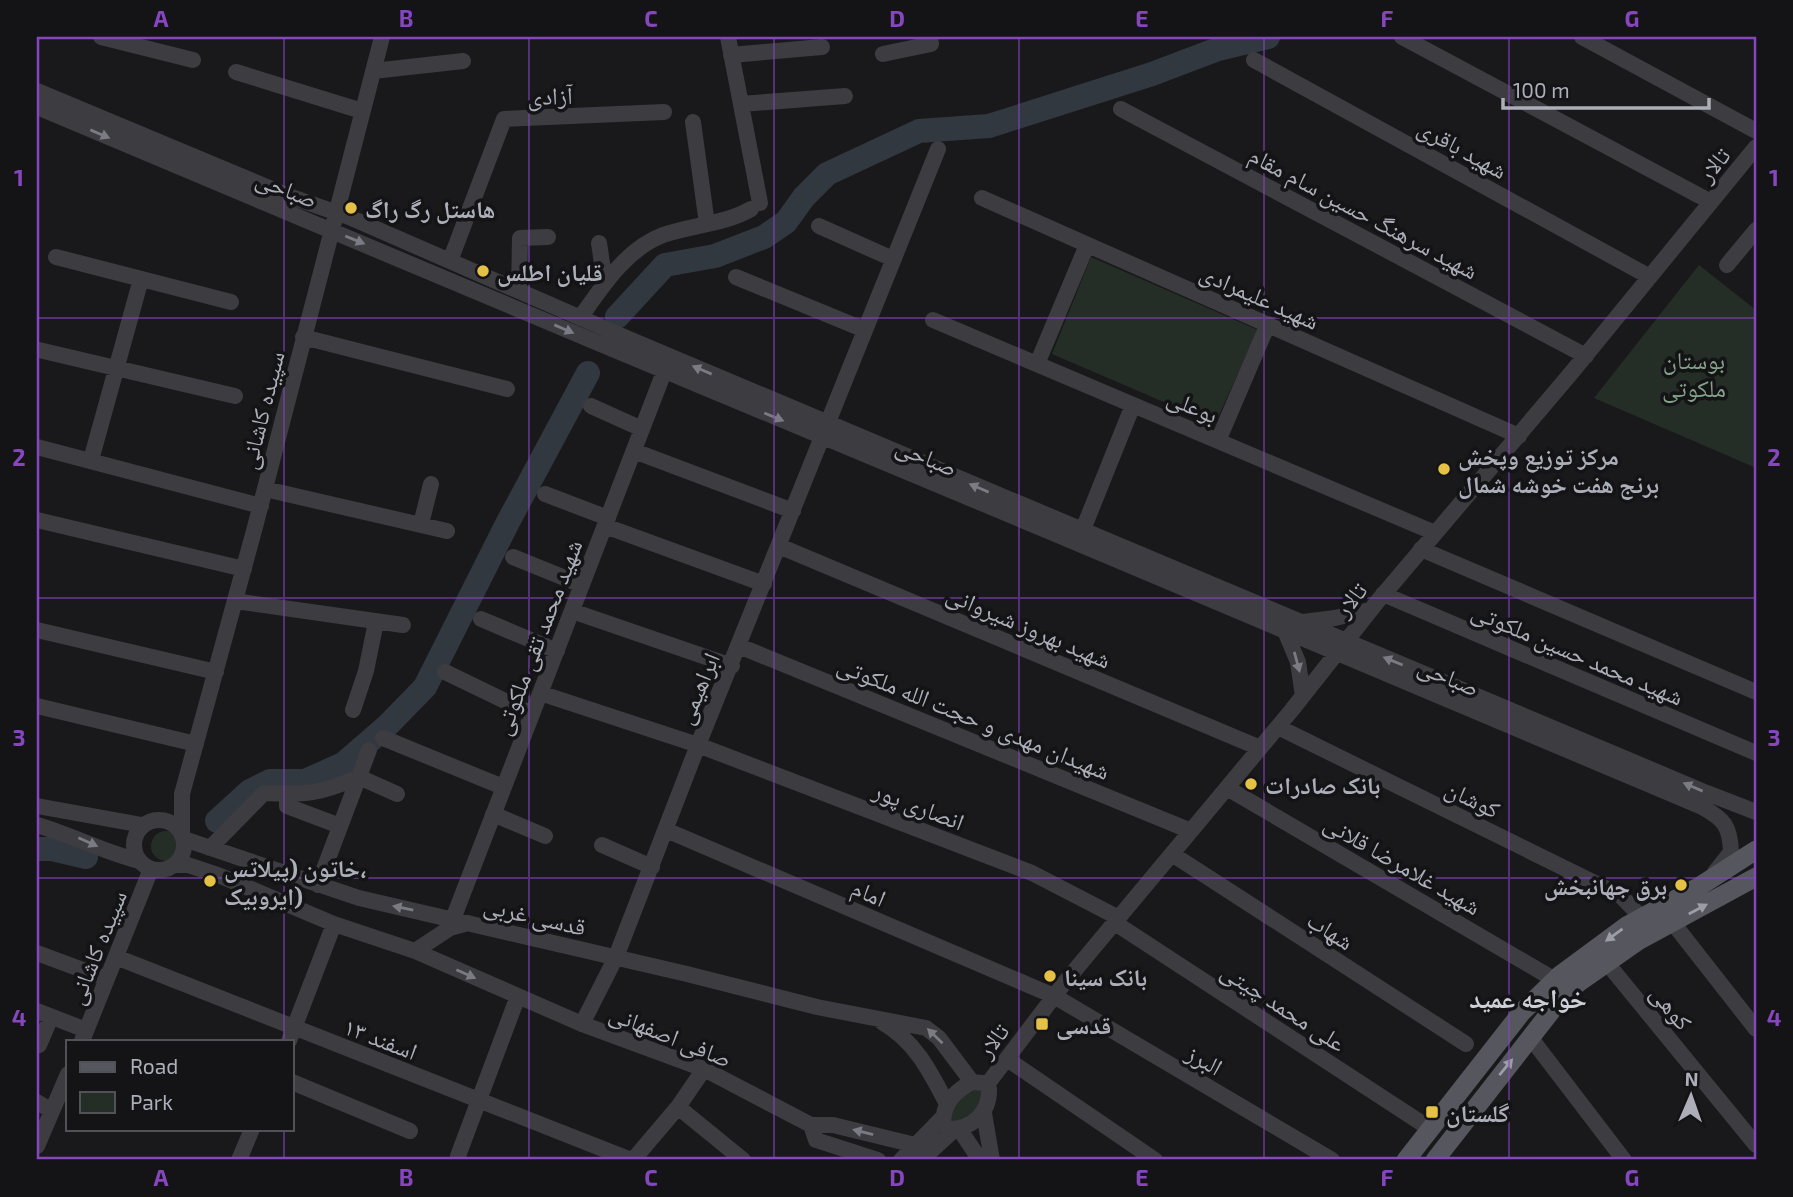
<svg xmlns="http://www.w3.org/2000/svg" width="1793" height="1197" viewBox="0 0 1793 1197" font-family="'Exo 2','Noto Naskh Arabic',sans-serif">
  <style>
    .green { fill: #252d27 }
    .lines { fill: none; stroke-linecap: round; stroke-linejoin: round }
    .river { stroke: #323840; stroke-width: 24 }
    .minor { stroke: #3c3c41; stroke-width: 16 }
    .major { stroke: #56575e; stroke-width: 19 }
    .oneway { fill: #7a7b83 }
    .oneway2 { fill: #9b9da7 }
    .grid { fill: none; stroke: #8546be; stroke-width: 2; stroke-opacity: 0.55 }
    .poi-dot { fill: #e5c146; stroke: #141416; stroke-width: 2.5 }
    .labels { text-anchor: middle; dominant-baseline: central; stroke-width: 7; stroke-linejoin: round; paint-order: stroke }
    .street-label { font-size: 24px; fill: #acafb9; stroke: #141416 }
    .poi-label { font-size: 24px; font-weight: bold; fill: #acafb9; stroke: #141416; text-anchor: start }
    .park-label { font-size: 24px; fill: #85a38a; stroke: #141416 }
    .neighbourhood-label { font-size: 26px; font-weight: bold; fill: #cdced6; stroke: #141416 }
    .neatline { fill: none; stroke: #8546be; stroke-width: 2.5 }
    .grid-label { font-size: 23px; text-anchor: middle; font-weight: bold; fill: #8546be }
  </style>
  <rect width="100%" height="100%" fill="#19191b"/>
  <path class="green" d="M1091,257L1258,330L1215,424L1052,354Z
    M1699,265L1756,310V468L1594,398Z
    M151 846a15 15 0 1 1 30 0a15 15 0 1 1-30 0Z
    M977,1088L985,1097C977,1111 970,1120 954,1123L948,1116L957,1101Z"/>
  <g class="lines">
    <path class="river" d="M617,317L665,265L715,256L764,237L786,222L804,197L827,174L919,131L989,126L1152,74L1218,49L1268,37
      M217,821L250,791L270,781H305L343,764L387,726L425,687L508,522L588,373
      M37,849H52L86,857"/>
    <path class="minor" d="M101,37L193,60
      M728,37L760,203
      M1402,37L1711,202
      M1582,37L1756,131
      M883,54L931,44L930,37
      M731,55L822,47
      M1254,60L1650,277
      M373,71L463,61
      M236,72L362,111
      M37,91L286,195L349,217L629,339L1707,793L1756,812
      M741,104L845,96
      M37,107C376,252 718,392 1058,535C1273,625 1487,718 1702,807C1724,819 1730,826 1731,852L1715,872
      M1121,109L1586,356
      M693,122L707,224
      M982,198L1519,436
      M819,226L893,259
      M599,243L605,283
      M56,257L231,302
      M450,261L504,119L664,112
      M1727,265L1756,230
      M736,277L865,330
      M519,291L520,238L548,237
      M580,318C602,287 626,249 663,235C692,225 725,224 751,209
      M933,320L1435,533
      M303,337L507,389
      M39,350L235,396
      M1037,364L1087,245
      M591,406L642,429
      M1218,441L1268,324
      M37,447L261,506
      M634,451L793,511
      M91,460L141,279
      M265,489L447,531
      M545,494L608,518
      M37,520L244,569
      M421,524L431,484
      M605,526L764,584
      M1082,532L1133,405
      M779,546L1260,748
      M1421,549L1756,692
      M513,557L582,585
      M1383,594L1756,753
      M235,601L403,625
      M572,611L732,666
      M481,619L557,651
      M1303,622L1335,618L1370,610
      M37,630L216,672
      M1285,631L1298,662L1303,696
      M739,646L1191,831
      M445,672L532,714
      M540,693L698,745L1032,873L1119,918
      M37,706L196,744
      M353,710L366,671L376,622
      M1278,727L1621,896L1641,917
      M383,738L503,787
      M1227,788L1555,980
      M287,794V806L340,826
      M37,806L142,825
      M493,814L545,836
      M134 845a25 25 0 1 1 50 0a25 25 0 1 1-50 0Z
      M37,825C71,835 104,852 139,861
      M666,830L1054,996L1332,1160
      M182,833V794L255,527L382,37
      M184,839L359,898L687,974L817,1007L926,1028L939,1038L972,1082
      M602,845L652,867
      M210,848L264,793C306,795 320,794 359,777L397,794
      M1172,854L1466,1044
      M174,865H188L218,875L334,924L415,951L582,1024L704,1069L811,1125H833L915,1145
      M318,885L369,750
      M453,919L664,372
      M1115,923L1429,1128
      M1673,923L1756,1029
      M415,951L450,928L468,923
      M37,953L107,979
      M116,957C287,1026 460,1091 631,1160
      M1607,963L1756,1145
      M37,1011L86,1030
      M882,1022C915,1041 930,1071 947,1104
      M582,1024L616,957L698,745L938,149
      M1530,1037L1624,1160
      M82,1041L151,869
      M289,1041L334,924
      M39,1045L51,1017
      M1007,1059L1155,1160
      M292,1082L410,1131
      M972,1082L983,1083L989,1088C990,1112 973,1129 949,1129L943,1124C943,1103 954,1092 972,1082Z
      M986,1086L1065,982L1291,711L1377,602L1572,372L1756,147
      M37,1102L52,1111
      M678,1107L743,1160
      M984,1113L992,1160
      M811,1125L816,1140L878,1160
      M960,1130L980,1160
      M37,1146L68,1074
      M239,1160L252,1129
      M458,1160V1156L518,996
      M633,1160L678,1107L704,1069
      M901,1160L943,1117
      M921,1160L955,1129"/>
    <path class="major" d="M1406,1160L1522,1012L1559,976L1628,925L1700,886L1756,850
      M1435,1160L1552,1010L1578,983L1638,941L1756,877"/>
  </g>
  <defs><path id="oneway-solid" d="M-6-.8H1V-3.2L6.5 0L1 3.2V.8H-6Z" transform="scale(1.75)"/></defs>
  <g class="oneway">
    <use href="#oneway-solid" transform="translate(100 134) rotate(23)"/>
    <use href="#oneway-solid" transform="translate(355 240) rotate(22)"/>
    <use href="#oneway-solid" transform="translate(564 329) rotate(23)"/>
    <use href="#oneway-solid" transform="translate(702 370) rotate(-157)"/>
    <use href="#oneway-solid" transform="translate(774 417) rotate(22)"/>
    <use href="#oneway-solid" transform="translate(979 488) rotate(-157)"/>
    <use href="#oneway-solid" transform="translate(1393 661) rotate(-158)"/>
    <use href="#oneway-solid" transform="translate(1297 662) rotate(75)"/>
    <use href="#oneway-solid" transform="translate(1693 787) rotate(-157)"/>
    <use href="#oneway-solid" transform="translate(88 842) rotate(24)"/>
    <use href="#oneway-solid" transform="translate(403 908) rotate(-168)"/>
    <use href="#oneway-solid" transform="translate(466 974) rotate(24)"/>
    <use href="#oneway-solid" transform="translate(935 1036) rotate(-136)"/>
    <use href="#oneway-solid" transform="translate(863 1132) rotate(-166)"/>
  </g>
  <g class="oneway2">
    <use href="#oneway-solid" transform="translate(1698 909) rotate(-28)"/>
    <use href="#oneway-solid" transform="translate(1614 935) rotate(144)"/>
    <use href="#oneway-solid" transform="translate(1506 1067) rotate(-51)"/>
  </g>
  <path class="grid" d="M284,37V1041M529,37V1160M774,37V1160M1019,37V1160M1264,37V1160M1509,37V1160M37,318H1756M37,598H1756M37,878H1756M284,1129V1160"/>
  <g class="poi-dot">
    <circle cx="351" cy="208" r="7"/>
    <circle cx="483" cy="271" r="7"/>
    <circle cx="1444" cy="469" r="7"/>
    <circle cx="1251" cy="784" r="7"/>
    <circle cx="210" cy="881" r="7"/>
    <circle cx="1681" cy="885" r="7"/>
    <circle cx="1050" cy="976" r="7"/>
    <rect x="1035" y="1017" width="14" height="14" rx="3.5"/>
    <rect x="1425" y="1105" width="14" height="14" rx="3.5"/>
  </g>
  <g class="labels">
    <g class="street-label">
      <text transform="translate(550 95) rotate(-2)">آزادی</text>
      <text transform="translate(1463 148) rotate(29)">شهید باقری</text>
      <text transform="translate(1713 164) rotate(-50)">تالار</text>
      <text transform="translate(287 188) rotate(22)">صباحی</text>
      <text transform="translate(1364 212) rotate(28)">شهید سرهنگ حسین سام مقام</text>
      <text transform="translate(1260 296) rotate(24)">شهید علیمرادی</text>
      <text transform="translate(1193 405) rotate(23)">بوعلی</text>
      <text transform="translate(261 410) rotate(-76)">سپیده کاشانی</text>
      <text transform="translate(927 456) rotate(23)">صباحی</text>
      <text transform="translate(1350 599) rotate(-51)">تالار</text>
      <text transform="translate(1029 626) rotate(23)">شهید بهروز شیروانی</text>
      <text transform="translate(537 637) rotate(-69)">شهید محمد تقی ملکوتی</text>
      <text transform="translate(1578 653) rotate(23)">شهید محمد حسین ملکوتی</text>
      <text transform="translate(1449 676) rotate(23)">صباحی</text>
      <text transform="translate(697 688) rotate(-67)">ابراهیمی</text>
      <text transform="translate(974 717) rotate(22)">شهیدان مهدی و حجت الله ملکوتی</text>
      <text transform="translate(1473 798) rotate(26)">کوشان</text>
      <text transform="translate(919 805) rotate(21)">انصاری پور</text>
      <text transform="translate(1403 864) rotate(30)">شهید غلامرضا قلانی</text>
      <text transform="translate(869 892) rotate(23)">امام</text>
      <text transform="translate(535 915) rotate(13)">قدسی غربی</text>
      <text transform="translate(1331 930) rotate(33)">شهاب</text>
      <text transform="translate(96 947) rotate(-68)">سپیده کاشانی</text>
      <text transform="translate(1284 1006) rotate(33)">علی محمد چیتی</text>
      <text transform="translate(1672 1007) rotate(51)">کوهی</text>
      <text transform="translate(671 1035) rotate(22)">صافی اصفهانی</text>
      <text transform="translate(381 1038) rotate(21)">اسفند ۱۳</text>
      <text transform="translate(992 1040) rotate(-53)">تالار</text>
      <text transform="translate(1205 1059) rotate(30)">البرز</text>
    </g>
    <g class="poi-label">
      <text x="365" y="208">هاستل رگ راگ</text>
      <text x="497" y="271">قلیان اطلس</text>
      <text x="1458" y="455">مرکز توزیع وپخش<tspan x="1458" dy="28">برنج هفت خوشه شمال</tspan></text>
      <text x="1265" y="784">بانک صادرات</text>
      <text x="224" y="867">خاتون (پیلاتس،<tspan x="224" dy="28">ایروبیک)</tspan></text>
      <text x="1667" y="885" text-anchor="end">برق جهانبخش</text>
      <text x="1064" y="976">بانک سینا</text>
      <text x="1056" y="1024">قدسی</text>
      <text x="1446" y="1112">گلستان</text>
    </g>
    <g class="park-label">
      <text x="1694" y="359">بوستان<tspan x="1694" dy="28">ملکوتی</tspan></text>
    </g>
    <g class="neighbourhood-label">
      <text x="1528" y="997">خواجه عمید</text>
    </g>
  </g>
  <rect width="1793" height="1197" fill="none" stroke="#141416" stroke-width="77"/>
  <rect x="66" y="1040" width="228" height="91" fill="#141416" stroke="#515257" stroke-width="2"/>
  <rect x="80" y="1062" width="35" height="10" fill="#56575e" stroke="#515257" stroke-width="2"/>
  <text x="130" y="1074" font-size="21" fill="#acafb9">Road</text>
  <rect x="80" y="1092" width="35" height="21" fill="#252d27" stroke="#515257" stroke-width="2"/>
  <text x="130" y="1110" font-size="21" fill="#acafb9">Park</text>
  <g transform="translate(1691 1096) rotate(2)" stroke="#141416" stroke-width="5" paint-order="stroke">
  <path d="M0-5L12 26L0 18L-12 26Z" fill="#acafb9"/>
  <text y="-10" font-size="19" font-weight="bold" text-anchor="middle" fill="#acafb9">N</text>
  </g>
  <path d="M1503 98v10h206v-10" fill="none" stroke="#acafb9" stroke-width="3.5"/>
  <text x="1513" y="98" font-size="21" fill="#acafb9" stroke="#141416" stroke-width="5" paint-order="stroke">100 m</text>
  <rect x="38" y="38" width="1717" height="1120" class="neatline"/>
  <g class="grid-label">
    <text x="161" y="27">A</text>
    <text x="406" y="27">B</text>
    <text x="651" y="27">C</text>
    <text x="897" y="27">D</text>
    <text x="1142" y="27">E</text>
    <text x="1387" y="27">F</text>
    <text x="1632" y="27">G</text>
    <text x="19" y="186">1</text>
    <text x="1774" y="186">1</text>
    <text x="19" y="466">2</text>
    <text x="1774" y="466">2</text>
    <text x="19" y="746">3</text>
    <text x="1774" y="746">3</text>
    <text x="19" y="1026">4</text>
    <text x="1774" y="1026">4</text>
    <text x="161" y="1186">A</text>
    <text x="406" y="1186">B</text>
    <text x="651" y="1186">C</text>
    <text x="897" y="1186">D</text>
    <text x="1142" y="1186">E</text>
    <text x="1387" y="1186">F</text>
    <text x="1632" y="1186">G</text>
  </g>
</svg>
